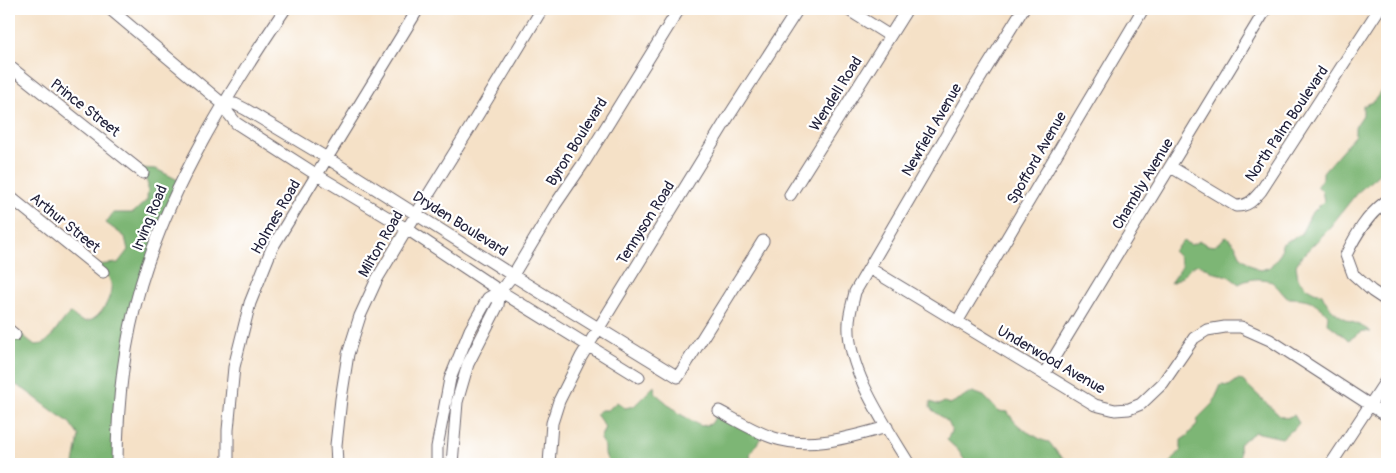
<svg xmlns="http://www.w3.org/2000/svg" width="1396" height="473" viewBox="0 0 1396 473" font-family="Pangolin,sans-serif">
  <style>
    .forest { fill: #7db674; stroke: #506c58 }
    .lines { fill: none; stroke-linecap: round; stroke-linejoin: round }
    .minor-casing { stroke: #6c656c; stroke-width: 13 }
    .minor { stroke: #fff; stroke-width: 11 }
    .labels { text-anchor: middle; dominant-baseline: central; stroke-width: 4.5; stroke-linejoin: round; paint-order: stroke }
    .street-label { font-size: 15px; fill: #22223b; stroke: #fff }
  </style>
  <rect width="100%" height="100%" fill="#fff"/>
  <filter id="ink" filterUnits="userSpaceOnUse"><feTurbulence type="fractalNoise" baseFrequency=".02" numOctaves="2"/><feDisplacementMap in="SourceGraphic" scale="10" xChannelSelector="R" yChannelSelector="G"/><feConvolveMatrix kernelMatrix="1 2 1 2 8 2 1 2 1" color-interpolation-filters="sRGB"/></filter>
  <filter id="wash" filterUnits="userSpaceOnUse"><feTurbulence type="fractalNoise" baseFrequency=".0096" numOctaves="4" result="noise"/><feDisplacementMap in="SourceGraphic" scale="20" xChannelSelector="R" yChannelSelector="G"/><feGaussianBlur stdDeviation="1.12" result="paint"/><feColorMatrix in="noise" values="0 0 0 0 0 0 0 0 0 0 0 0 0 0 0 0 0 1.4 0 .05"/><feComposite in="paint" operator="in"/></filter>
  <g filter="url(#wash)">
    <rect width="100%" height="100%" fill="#f5e1c7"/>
    <path class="forest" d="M1387,84V167L1356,194L1326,232L1302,256L1296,265L1298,279L1307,288L1314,292L1322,294C1327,307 1339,317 1352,322C1359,325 1364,327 1371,332L1362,331L1349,340L1327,323L1328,315C1314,300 1308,298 1287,298C1282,293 1276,284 1270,281C1260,277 1247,279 1239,284L1228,276L1215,273L1198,264C1185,269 1184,279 1170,283L1182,266L1179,257L1173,251L1183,241L1191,245L1200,241L1207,245L1214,246L1227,236L1236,246L1241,257L1256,269L1261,270L1270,267L1281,253L1282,244L1301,234L1311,214L1324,201L1322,191L1317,186L1323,177V172L1355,135V127L1363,115V106L1373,102Z
      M141,168L156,169L180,181L139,285L115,464H74L79,436L69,422L57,414L25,390L9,381V325L35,345C36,345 43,344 43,344C53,338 61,321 70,313C74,315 79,321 83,321C99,325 116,292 110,280C108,275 101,269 97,265L118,263L128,250L125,237L106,223L113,213H133L147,200L148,185Z
      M1239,379L1243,381L1280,416L1286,418L1294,415L1299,423L1292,431L1291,430L1282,438L1255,432L1239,444L1240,464H1169L1181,450V440L1187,436L1197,424L1198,418L1213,403L1221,385L1229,386Z
      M654,386L655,393L680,414L701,426L711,424L719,411L763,435L750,454L751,464H609L605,454V447L600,439L605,427L596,414L601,410H608L617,402L625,408L634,406Z
      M973,392L984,396L998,411L1008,412C1014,423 1021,428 1031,434C1040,438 1039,440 1049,442L1059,455L1072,464H967L958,450L947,440L952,430L948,422L930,408V402L939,405L944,402L950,404Z"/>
  </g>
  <g filter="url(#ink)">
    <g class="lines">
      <defs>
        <path id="minor" d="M110,9L223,104L228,113L236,123L317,175L407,229L500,291L639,377
          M847,9L890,36
          M9,66L143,173
          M223,104H235L245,109L327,158L520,280L678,377L763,241
          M1171,167L1236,206C1249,206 1253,200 1261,191L1379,9
          M790,195L907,9
          M9,196L103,272
          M1387,202H1385C1367,216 1356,234 1346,255L1353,274L1372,291L1387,301
          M869,268L1095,405L1115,410L1129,409L1141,404L1163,383L1194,338L1207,330L1225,327H1241L1270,340L1387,416
          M957,322L1143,9
          M9,330L15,335
          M1044,374L1266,9
          M719,411C736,420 755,432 774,438C811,450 850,437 887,427
          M117,464C117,404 124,342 141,284C171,184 227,95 285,9
          M228,464V430L234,367L250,303L272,248L418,9
          M337,464L336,445L341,399L348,354L360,316L377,279L407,229L471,126L542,9
          M437,464V447L450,379L470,330L488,298L500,291L513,275L555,205L585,161L679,9
          M452,464L457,402L468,364L498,305L500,291
          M549,464L552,423L559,401L581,357L727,119L798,9
          M909,464C886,426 846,369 849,323C849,313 853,302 855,292L974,88L1023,9
          M1331,464L1387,379"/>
      </defs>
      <use href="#minor" class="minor-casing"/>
      <use href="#minor" class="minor"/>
    </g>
  </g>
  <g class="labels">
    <g class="street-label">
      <text transform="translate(836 94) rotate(-58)">Wendell Road</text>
      <text transform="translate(85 108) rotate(38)">Prince Street</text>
      <text transform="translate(1287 124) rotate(-56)">North Palm Boulevard</text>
      <text transform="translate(932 130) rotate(-60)">Newfield Avenue</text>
      <text transform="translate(577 142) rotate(-58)">Byron Boulevard</text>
      <text transform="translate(1037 158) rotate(-60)">Spofford Avenue</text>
      <text transform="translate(1143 184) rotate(-59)">Chambly Avenue</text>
      <text transform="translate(276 217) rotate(-60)">Holmes Road</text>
      <text transform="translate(150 218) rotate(-68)">Irving Road</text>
      <text transform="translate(65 223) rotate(39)">Arthur Street</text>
      <text transform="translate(646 223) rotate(-58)">Tennyson Road</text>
      <text transform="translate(460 224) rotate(32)">Dryden Boulevard</text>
      <text transform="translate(381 244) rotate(-60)">Milton Road</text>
      <text transform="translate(1051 360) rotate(30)">Underwood Avenue</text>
    </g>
  </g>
  <rect width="1396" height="473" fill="none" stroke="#fff" stroke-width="30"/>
</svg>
